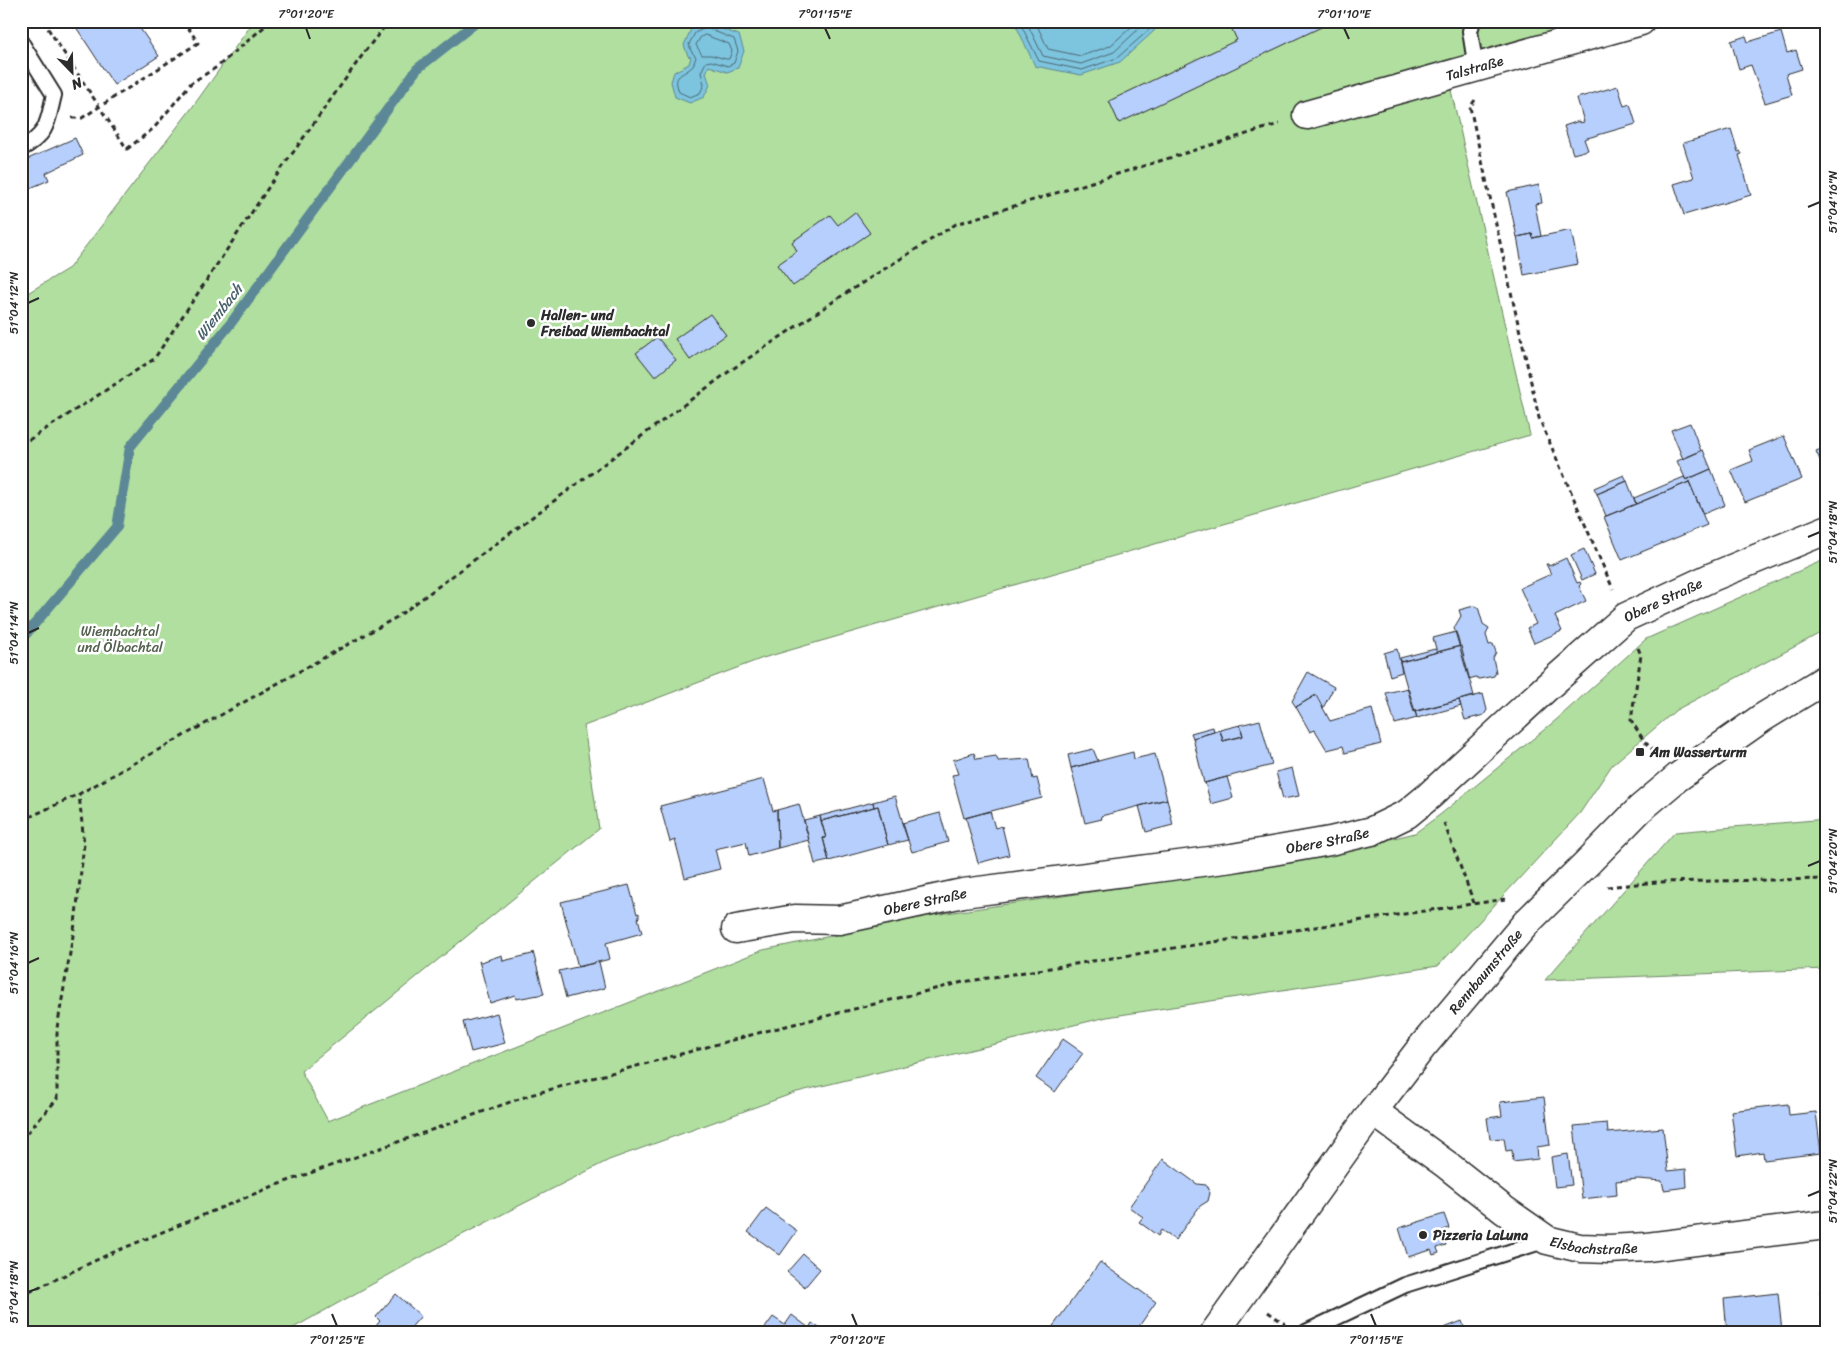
<svg xmlns="http://www.w3.org/2000/svg" width="1847" height="1353" viewBox="0 0 1847 1353" font-family="Sriracha,sans-serif">
  <style>
    .green { fill: #b0df9f; stroke: #6e8565 }
    .water { fill: #7dc4de; stroke: #5c8796 }
    .lines { fill: none; stroke-linecap: round; stroke-linejoin: round }
    .shore { stroke: #4c6873; stroke-width: 1 }
    .stream { stroke: #5c8796; stroke-width: 10 }
    .building { fill: #b7cffd; stroke: #2b2b2b }
    .service-casing { stroke: #2b2b2b; stroke-width: 18 }
    .minor-casing { stroke: #2b2b2b; stroke-width: 31 }
    .primary-casing { stroke: #2b2b2b; stroke-width: 31 }
    .path { stroke: #2b2b2b; stroke-width: 3; stroke-dasharray: 5 4; stroke-linecap: butt }
    .service { stroke: #fff; stroke-width: 14 }
    .minor { stroke: #fff; stroke-width: 28 }
    .primary { stroke: #fff; stroke-width: 28 }
    .primary-bridge-casing { stroke: #2b2b2b; stroke-width: 31; stroke-linecap: butt }
    .primary-bridge { stroke: #fff; stroke-width: 28 }
    .ticks { fill: none; stroke: #2b2b2b; stroke-width: 2 }
    .poi-dot { fill: #2b2b2b; stroke: #fff; stroke-width: 2 }
    .labels { text-anchor: middle; dominant-baseline: central; stroke-width: 5; stroke-linejoin: round; paint-order: stroke }
    .street-label { font-size: 14px; fill: #2b2b2b; stroke: #fff }
    .poi-label { font-size: 14px; font-weight: bold; fill: #2b2b2b; stroke: #fff; text-anchor: start }
    .park-label { font-size: 14px; fill: #53614e; stroke: #fff }
    .water-label { font-size: 15px; font-style: italic; fill: #48616a; stroke: #fff }
    .neatline { fill: none; stroke: #2b2b2b; stroke-width: 2 }
    .ticks-label { font-size: 12px; text-anchor: middle; fill: #2b2b2b }
  </style>
  <rect width="100%" height="100%" fill="#fff"/>
  <filter id="ink" filterUnits="userSpaceOnUse"><feTurbulence type="fractalNoise" baseFrequency=".02" numOctaves="2"/><feDisplacementMap in="SourceGraphic" scale="10" xChannelSelector="R" yChannelSelector="G"/><feConvolveMatrix kernelMatrix="1 2 1 2 8 2 1 2 1" color-interpolation-filters="sRGB"/></filter>
  <g filter="url(#ink)">
    <path class="green" d="M254,21H1596L1445,64L1530,435L763,658L584,726L599,829L301,1071L328,1121L763,950L933,915L1296,862L1415,833L1441,814L1556,720L1646,639L1826,559V630L1676,710L1612,765L1580,813L1438,966L1107,1017L797,1092L609,1160L450,1241L286,1332H21V297L69,268L191,109Z
      M1826,819V969L1545,980L1675,832Z"/>
    <path class="water" d="M1014,21H1160L1154,31L1120,62L1081,75L1035,66Z
      M705,23L739,35L744,51L738,68L727,72L709,66L706,73L710,85L704,97L690,103L675,97L671,82L674,72L689,64L691,57L688,56L684,45L691,29Z"/>
    <g class="lines">
      <path class="shore" d="M1019,21L1039,61L1082,70L1117,58L1150,29L1154,21
        M1026,21L1043,56L1081,64L1114,52L1147,21
        M1035,21L1048,49L1081,56L1110,46L1138,21
        M706,28L734,39L738,51L734,63L728,66L711,61L706,62L701,72L704,85L700,93L690,97L679,92C672,73 682,77 693,66L696,57L691,51L689,44L695,33Z
        M705,35L729,44L732,51L729,59H726L711,55H702L696,45L700,38Z"/>
      <path class="stream" d="M21,640L117,527L130,447L231,323L417,69L478,21"/>
    </g>
    <path class="building" d="M72,21H135L159,56L114,85Z
      M1228,21H1334L1119,123L1109,101L1237,40Z
      M1781,32L1787,53L1796,50L1802,69L1786,74L1792,95L1765,103L1751,65L1739,69L1731,41L1746,36L1748,42Z
      M1618,86L1624,106L1630,104L1636,124L1584,139L1588,150L1573,154L1564,126L1579,121V123L1584,122L1577,98Z
      M1731,129L1738,152L1740,151L1742,154L1739,155L1751,195L1684,215L1674,184L1694,178L1683,143Z
      M75,138L83,155L46,173L49,180L21,192V162Z
      M1539,185L1542,203L1535,204L1541,236L1533,238L1532,234L1517,237L1507,192Z
      M855,212L870,233L793,286L777,265L797,251L792,242L830,215L838,225Z
      M1571,230L1578,264L1524,275L1517,237L1532,234L1533,238Z
      M710,314L726,335L690,360L675,339Z
      M657,337L676,360L655,377L636,353Z
      M1690,423L1701,451L1683,459L1671,430Z
      M1784,436L1802,479L1745,502L1731,470L1753,461L1749,450Z
      M1826,447V474L1816,451Z
      M1703,450L1711,469L1686,480L1677,461Z
      M1711,469L1725,505L1703,514L1688,479Z
      M1624,475L1627,481L1597,494L1594,488Z
      M1684,477L1686,480L1688,479L1689,482L1636,504L1634,498Z
      M1627,481L1636,504L1606,516L1597,494Z
      M1689,482L1707,525L1622,560L1604,517Z
      M1584,549L1595,574L1582,580L1571,555Z
      M1566,558L1577,583L1580,582L1581,584L1579,586L1586,601L1555,616L1562,631L1534,643L1527,628L1536,624L1520,588L1551,574L1546,564H1548L1549,566Z
      M1474,606L1478,607L1483,624L1489,628L1486,635L1489,645L1493,644L1496,652L1493,658L1496,672L1494,676L1479,679L1476,677L1469,679L1454,628L1461,616L1459,610Z
      M1456,632L1460,646L1437,652L1433,638Z
      M1461,646L1474,696L1414,712L1400,662Z
      M1397,649L1402,672L1390,676L1384,653Z
      M1435,649L1437,652L1401,662L1400,658Z
      M1308,672L1334,687L1323,708L1316,695L1296,707L1292,701Z
      M1408,688L1417,718L1395,724L1386,693Z
      M1483,694L1487,710L1484,715L1465,720L1459,700Z
      M1316,695L1330,721L1372,709L1381,744L1345,753L1343,746L1327,750L1315,730L1310,732L1296,707Z
      M1459,700L1461,706L1417,718L1415,711Z
      M1260,720L1272,765L1204,783L1193,738L1220,730L1223,741L1243,736L1240,725Z
      M1240,725L1243,736L1223,741L1220,730Z
      M1213,727L1214,732L1193,738L1191,733Z
      M1093,749L1098,761L1071,768L1068,755Z
      M1133,752L1134,759L1155,754L1167,799L1101,816L1102,819L1085,823L1071,768Z
      M974,753L976,759L996,756L998,761L1029,759L1033,779L1037,778L1042,798L964,818L952,775L958,774L953,760Z
      M1292,768L1299,796L1283,799L1276,772Z
      M1227,777L1233,798L1211,804L1205,783Z
      M764,779L773,811L777,810L778,848L749,856L746,842L715,849L720,869L685,878L675,840L670,842L660,806Z
      M895,796L908,840L888,845L878,806L874,807L873,802Z
      M1167,799L1173,825L1146,832L1139,806Z
      M873,802L874,807L821,821L820,816Z
      M799,804L809,840L778,848L777,810Z
      M878,806L888,845L829,861L823,838H826L821,821Z
      M990,811L995,828L1002,826L1009,855L978,863L966,818Z
      M940,813L948,842L912,852L902,823Z
      M820,816L826,838H823L829,861L815,864L804,820Z
      M629,885L637,914L639,913V917L638,918L642,933L606,943L610,959L578,967L561,902Z
      M533,952L544,994L516,999L515,995L490,1003L479,961L481,962L502,955L503,961L532,954Z
      M599,962L605,988L566,998L559,971Z
      M497,1013L505,1043L471,1052L463,1022Z
      M1063,1039L1083,1053L1055,1092L1036,1078Z
      M1544,1097L1550,1145L1537,1147L1538,1159L1513,1162L1512,1150L1506,1151L1504,1138L1490,1139L1487,1118L1502,1116L1500,1102Z
      M1788,1104L1789,1115L1816,1112L1821,1153L1764,1160L1763,1152L1737,1156L1731,1111Z
      M1607,1123L1608,1133L1663,1128L1668,1171L1686,1169L1687,1187L1664,1190L1662,1181L1638,1179L1616,1181L1617,1195L1582,1199L1574,1126Z
      M1568,1154L1572,1185L1555,1187L1551,1157Z
      M1163,1159L1197,1184L1206,1185L1210,1193L1208,1201L1200,1206L1175,1240L1161,1230L1158,1236L1139,1222L1143,1217L1129,1207Z
      M766,1208L797,1231L780,1255L748,1232Z
      M1444,1214L1449,1228L1442,1231L1446,1245L1437,1248L1439,1253L1433,1255L1431,1250L1408,1257L1399,1228Z
      M803,1254L820,1269L805,1287L787,1272Z
      M1100,1262L1156,1302L1135,1332H1055L1051,1329Z
      M1820,1290H1826V1332H1824Z
      M1778,1293L1782,1332H1727L1724,1299Z
      M396,1294L421,1316L407,1332H371L380,1321L376,1317Z
      M792,1315L809,1328L812,1323L825,1332H762L773,1317L785,1325Z
      M1462,1321L1466,1332H1434Z"/>
    <g class="lines">
      <defs>
        <path id="service" d="M1473,21L1470,31L1476,69
          M21,42L54,95C47,123 49,133 21,149
          M1306,1332L1405,1285L1547,1240"/>
        <g id="minor">
          <path id="s1" d="M1307,115L1641,21"/>
          <path id="s2" d="M736,929L795,919L839,920L963,893L1232,858L1330,841L1372,831L1407,814L1429,796L1547,687L1626,617L1712,577L1826,530"/>
          <path id="s3" d="M1373,1111L1447,1165L1504,1210L1547,1240L1580,1248L1609,1249L1647,1247L1826,1225"/>
        </g>
        <g id="primary">
          <path d="M1588,862L1640,809L1678,777L1762,718L1826,679"/>
          <path id="s4" d="M1215,1332L1373,1111L1422,1047L1527,922"/>
        </g>
      </defs>
      <use href="#service" class="service-casing"/>
      <use href="#minor" class="minor-casing"/>
      <use href="#primary" class="primary-casing"/>
      <path class="path" d="M43,21L127,149L154,128L191,83L217,67L271,21
        M1475,100L1470,107L1539,418L1613,589
        M72,118H82L198,43L184,21
        M21,445L154,359L272,182L366,50L389,21
        M1638,648L1641,655L1631,720L1644,741L1658,755
        M21,821L79,794L397,617L731,370L843,295L956,224L1279,124
        M1444,823L1474,903
        M1607,887L1657,882L1826,879
        M21,1140L57,1099V1028L75,924L84,844L79,794
        M21,1296L107,1255L271,1187L530,1095L762,1032L963,982L1180,947L1506,899
        M1268,1312L1285,1324"/>
      <use href="#service" class="service"/>
      <use href="#minor" class="minor"/>
      <use href="#primary" class="primary"/>
      <defs>
        <path id="primary-bridge" d="M1527,922L1588,862"/>
      </defs>
      <use href="#primary-bridge" class="primary-bridge-casing"/>
      <use href="#primary-bridge" class="primary-bridge"/>
    </g>
  </g>
  <path class="ticks" d="M306,28L310,39M825,28L830,39M1344,28L1349,39M1808,207L1820,202M28,303L39,298M1808,537L1820,532M28,633L39,628M1808,866L1820,861M28,963L39,958M1808,1196L1820,1191M28,1292L39,1288M332,1314L337,1326M852,1314L857,1326M1371,1314L1376,1326"/>
  <g class="poi-dot">
    <circle cx="531" cy="323" r="5"/>
    <rect x="1635" y="747" width="10" height="10" rx="2.5"/>
    <circle cx="1423" cy="1235" r="5"/>
  </g>
  <g class="labels">
    <g class="street-label">
      <text stroke="none"><textPath href="#s1" startOffset="174">Talstraße</textPath></text>
      <text stroke="none"><textPath href="#s2" startOffset="1019">Obere Straße</textPath></text>
      <text stroke="none"><textPath href="#s2" startOffset="599">Obere Straße</textPath></text>
      <text stroke="none"><textPath href="#s2" startOffset="192">Obere Straße</textPath></text>
      <text stroke="none"><textPath href="#s4" startOffset="451">Rennbaumstraße</textPath></text>
      <text stroke="none"><textPath href="#s3" startOffset="264">Elsbachstraße</textPath></text>
    </g>
    <g class="poi-label">
      <text x="541" y="315">Hallen- und<tspan x="541" dy="16">Freibad Wiembachtal</tspan></text>
      <text x="1650" y="752">Am Wasserturm</text>
      <text x="1433" y="1235">Pizzeria LaLuna</text>
    </g>
    <g class="park-label">
      <text x="120" y="631">Wiembachtal<tspan x="120" dy="16">und Ölbachtal</tspan></text>
    </g>
    <g class="water-label">
      <text transform="translate(219 312) rotate(-52)">Wiembach</text>
    </g>
  </g>
  <rect width="1847" height="1353" fill="none" stroke="#fff" stroke-width="55"/>
  <g transform="translate(72 72) rotate(157)" stroke="#ffffff" stroke-width="4" paint-order="stroke">
  <path d="M0-4L9 19L0 12L-9 19Z" fill="#2b2b2b"/>
  <text y="-8" font-size="14" font-weight="bold" text-anchor="middle" fill="#2b2b2b">N</text>
  </g>
  <rect x="28" y="28" width="1792" height="1298" class="neatline"/>
  <g class="ticks-label">
    <text x="306" y="18">7°01'20"E</text>
    <text x="825" y="18">7°01'15"E</text>
    <text x="1344" y="18">7°01'10"E</text>
    <text transform="translate(1833 202) rotate(-90)" y="4">51°04'16"N</text>
    <text transform="translate(14 303) rotate(-90)" y="4">51°04'12"N</text>
    <text transform="translate(1833 532) rotate(-90)" y="4">51°04'18"N</text>
    <text transform="translate(14 633) rotate(-90)" y="4">51°04'14"N</text>
    <text transform="translate(1833 861) rotate(-90)" y="4">51°04'20"N</text>
    <text transform="translate(14 963) rotate(-90)" y="4">51°04'16"N</text>
    <text transform="translate(1833 1191) rotate(-90)" y="4">51°04'22"N</text>
    <text transform="translate(14 1292) rotate(-90)" y="4">51°04'18"N</text>
    <text x="337" y="1344">7°01'25"E</text>
    <text x="857" y="1344">7°01'20"E</text>
    <text x="1376" y="1344">7°01'15"E</text>
  </g>
</svg>
